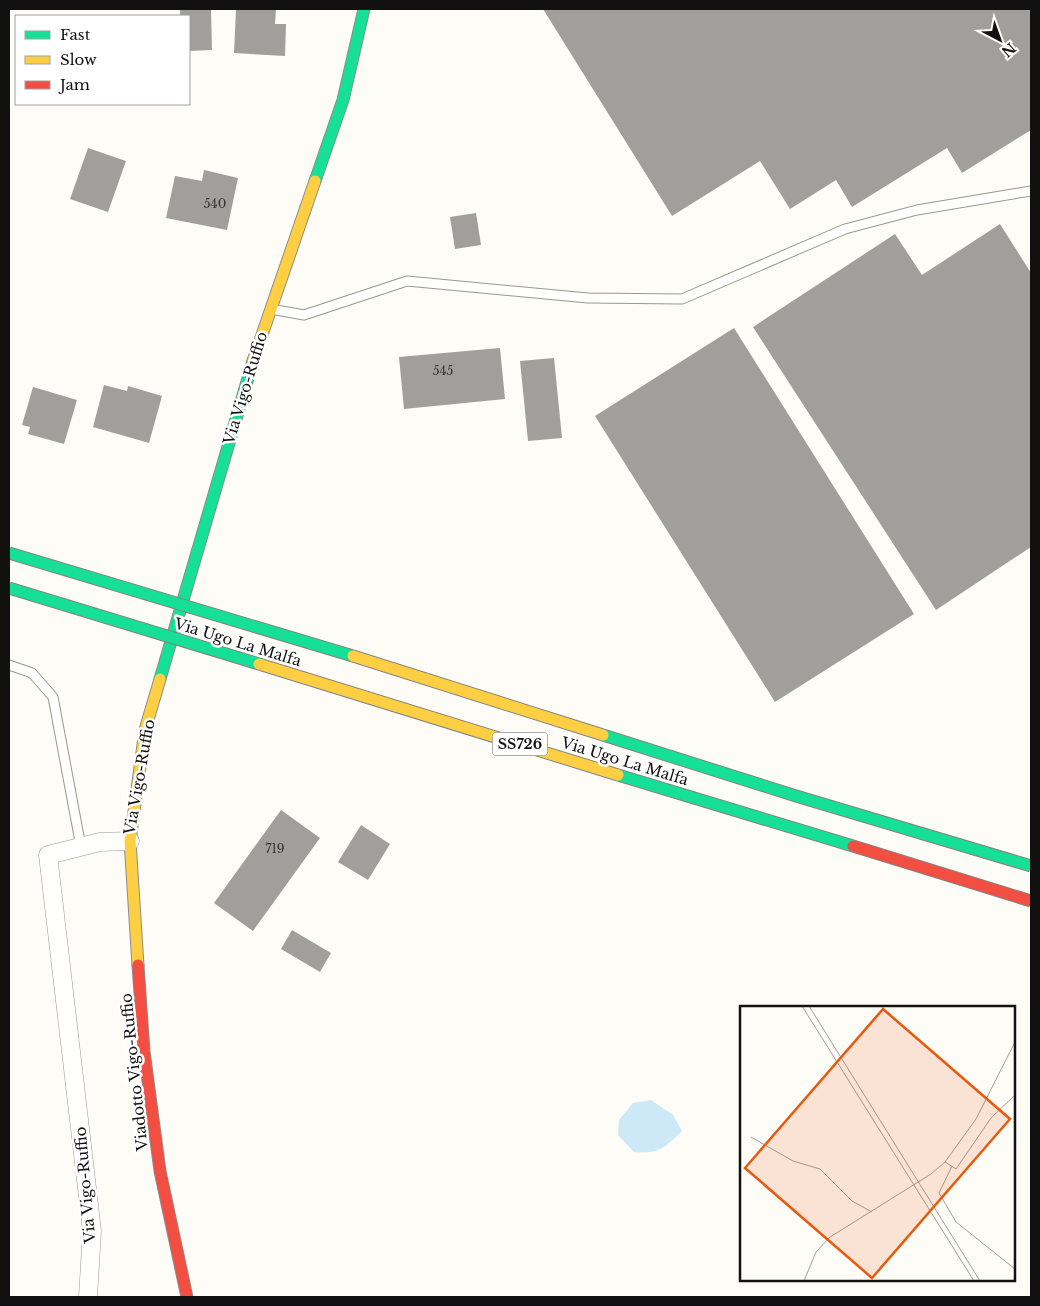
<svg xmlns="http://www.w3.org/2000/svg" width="1040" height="1306" viewBox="0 0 1040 1306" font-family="'Libre Baskerville',serif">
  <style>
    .water { fill: #cde8f7 }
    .building { fill: #a19f9c }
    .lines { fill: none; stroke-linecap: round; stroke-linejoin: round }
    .lane-casing { stroke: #979795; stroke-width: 11 }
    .street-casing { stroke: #979795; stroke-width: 19 }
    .fast-casing { stroke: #8e8d8b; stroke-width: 13 }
    .slow-casing { stroke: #8e8d8b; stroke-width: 13 }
    .jam-casing { stroke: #8e8d8b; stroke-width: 13 }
    .lane { stroke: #fffffe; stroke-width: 9 }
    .street { stroke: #fffffe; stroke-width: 18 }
    .fast { stroke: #16e098; stroke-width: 11 }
    .slow { stroke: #ffcf43; stroke-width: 11 }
    .jam { stroke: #f24e42; stroke-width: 11 }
    .fast-bridge-casing { stroke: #858482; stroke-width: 13; stroke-linecap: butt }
    .slow-bridge-casing { stroke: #858482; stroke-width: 13; stroke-linecap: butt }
    .jam-bridge-casing { stroke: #858482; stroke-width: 13; stroke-linecap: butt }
    .fast-bridge { stroke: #16e098; stroke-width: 11 }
    .slow-bridge { stroke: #ffcf43; stroke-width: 11 }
    .jam-bridge { stroke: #f24e42; stroke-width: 11 }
    .labels { text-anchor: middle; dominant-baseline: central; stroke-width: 5; stroke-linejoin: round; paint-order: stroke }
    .number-label { font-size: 12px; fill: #353434 }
    .shield { fill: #fff; stroke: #585858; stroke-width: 1 }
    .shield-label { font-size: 14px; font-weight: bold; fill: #111 }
    .street-label { font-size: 15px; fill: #111; stroke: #fff }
    .inset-road { fill: none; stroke: #9f9e9b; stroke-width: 1 }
    .view { fill: #e8590c; fill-opacity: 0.15; stroke: #e8590c; stroke-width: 2.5 }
    .inset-edge { fill: none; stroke: #111; stroke-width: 2.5 }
  </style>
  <rect width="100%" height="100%" fill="#fdfcf7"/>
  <path class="water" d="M651,1100L673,1115L682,1131C664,1148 660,1154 634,1152L618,1135L619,1120L633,1103Z"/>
  <path class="building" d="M180,9H211L212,50L189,51V16H180Z
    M236,9H276L275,24H286L285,56L234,53Z
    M543,9H1031V130L962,173L947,148L852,207L836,180L790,209L760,161L672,216Z
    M88,148L126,161L108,212L70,199Z
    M204,170L238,178L227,230L166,218L175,176L202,181Z
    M476,213L481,245L455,249L450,217Z
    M1000,224L1031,273V547L936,610L753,327L895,234L922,275Z
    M734,328L914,614L775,702L595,416Z
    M500,348L505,399L404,409L399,357Z
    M554,358L562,438L528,441L520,361Z
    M104,385L127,391L128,386L162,396L149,443L93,427Z
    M33,387L77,400L64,444L28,434L30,427L22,425Z
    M281,810L320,838L253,931L214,903Z
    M361,825L390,844L368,880L338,862Z
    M292,930L331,953L320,972L281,949Z"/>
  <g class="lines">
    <defs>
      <path id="lane" d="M271,309L304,315L407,281L588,298L682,299L845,229L917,210L1031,191
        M9,665L32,673L53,697L81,847"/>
      <path id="street" d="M88,1297L92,1231L48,855L100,842L130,841"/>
      <path id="fast" d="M315,181L343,100L364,9
        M160,679L253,361"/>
      <path id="slow" d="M253,361L315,181
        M138,965L130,841L145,730L160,679"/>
      <path id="jam" d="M138,965L144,1051L160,1171L187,1297"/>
    </defs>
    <use href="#lane" class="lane-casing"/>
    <use href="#street" class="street-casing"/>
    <use href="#fast" class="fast-casing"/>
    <use href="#slow" class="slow-casing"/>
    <use href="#jam" class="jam-casing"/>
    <use href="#lane" class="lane"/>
    <use href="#street" class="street"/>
    <use href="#fast" class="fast"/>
    <use href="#slow" class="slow"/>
    <use href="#jam" class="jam"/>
    <defs>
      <path id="fast-bridge" d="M9,553L353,656
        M9,588L259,664
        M603,735L796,796L1031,866
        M618,775L853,846"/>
      <path id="slow-bridge" d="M353,656L603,735
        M259,664L618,775"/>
      <path id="jam-bridge" d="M853,846L1031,901"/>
    </defs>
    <use href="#fast-bridge" class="fast-bridge-casing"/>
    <use href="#slow-bridge" class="slow-bridge-casing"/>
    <use href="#jam-bridge" class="jam-bridge-casing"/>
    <use href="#fast-bridge" class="fast-bridge"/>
    <use href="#slow-bridge" class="slow-bridge"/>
    <use href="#jam-bridge" class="jam-bridge"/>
  </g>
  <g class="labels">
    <g class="number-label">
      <text x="215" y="203">540</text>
      <text x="443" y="370">545</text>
      <text x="275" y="848">719</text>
    </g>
    <rect class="shield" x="492.5" y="732.5" width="55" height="23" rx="4"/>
    <g class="shield-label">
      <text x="520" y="744">SS726</text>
    </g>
    <g class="street-label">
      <text transform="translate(245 388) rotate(-73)">Via Vigo-Ruffio</text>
      <text transform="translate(238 642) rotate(17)">Via Ugo La Malfa</text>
      <text transform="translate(625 761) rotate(17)">Via Ugo La Malfa</text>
      <text transform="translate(139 777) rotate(-80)">Via Vigo-Ruffio</text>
      <text transform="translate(134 1072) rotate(-96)">Viadotto Vigo-Ruffio</text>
      <text transform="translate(85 1185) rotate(-95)">Via Vigo-Ruffio</text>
    </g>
  </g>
  <g transform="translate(740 1006)">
    <rect width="275" height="275" fill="#fdfcf7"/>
    <path class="inset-road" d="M62,0L234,275M69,0L240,275M11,131L53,155L80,163L112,195L132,206M205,156L216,163L251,112L275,89M212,160L199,187L216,216L275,263M64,275L76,246L90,231L191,168L205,156L236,113L275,36"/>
    <path class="view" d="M143,3L270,113L132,272L5,162Z"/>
    <rect width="275" height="275" class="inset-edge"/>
  </g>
  <rect width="1040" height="1306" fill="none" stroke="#111111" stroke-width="20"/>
  <rect x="15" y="15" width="175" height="90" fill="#ffffff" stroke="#a0a0a0"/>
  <rect x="25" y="31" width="25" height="8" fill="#16e098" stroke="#a0a0a0"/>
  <text x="60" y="40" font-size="15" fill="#111111">Fast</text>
  <rect x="25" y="56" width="25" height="8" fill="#ffcf43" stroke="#a0a0a0"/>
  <text x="60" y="65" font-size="15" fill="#111111">Slow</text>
  <rect x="25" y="81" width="25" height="8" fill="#f24e42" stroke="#a0a0a0"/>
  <text x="60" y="90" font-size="15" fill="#111111">Jam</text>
  <g transform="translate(1000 40) rotate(139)" stroke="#ffffff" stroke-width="4" paint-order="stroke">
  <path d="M0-4L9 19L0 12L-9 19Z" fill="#111111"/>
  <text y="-8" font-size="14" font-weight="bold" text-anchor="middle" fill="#111111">N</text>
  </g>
</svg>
